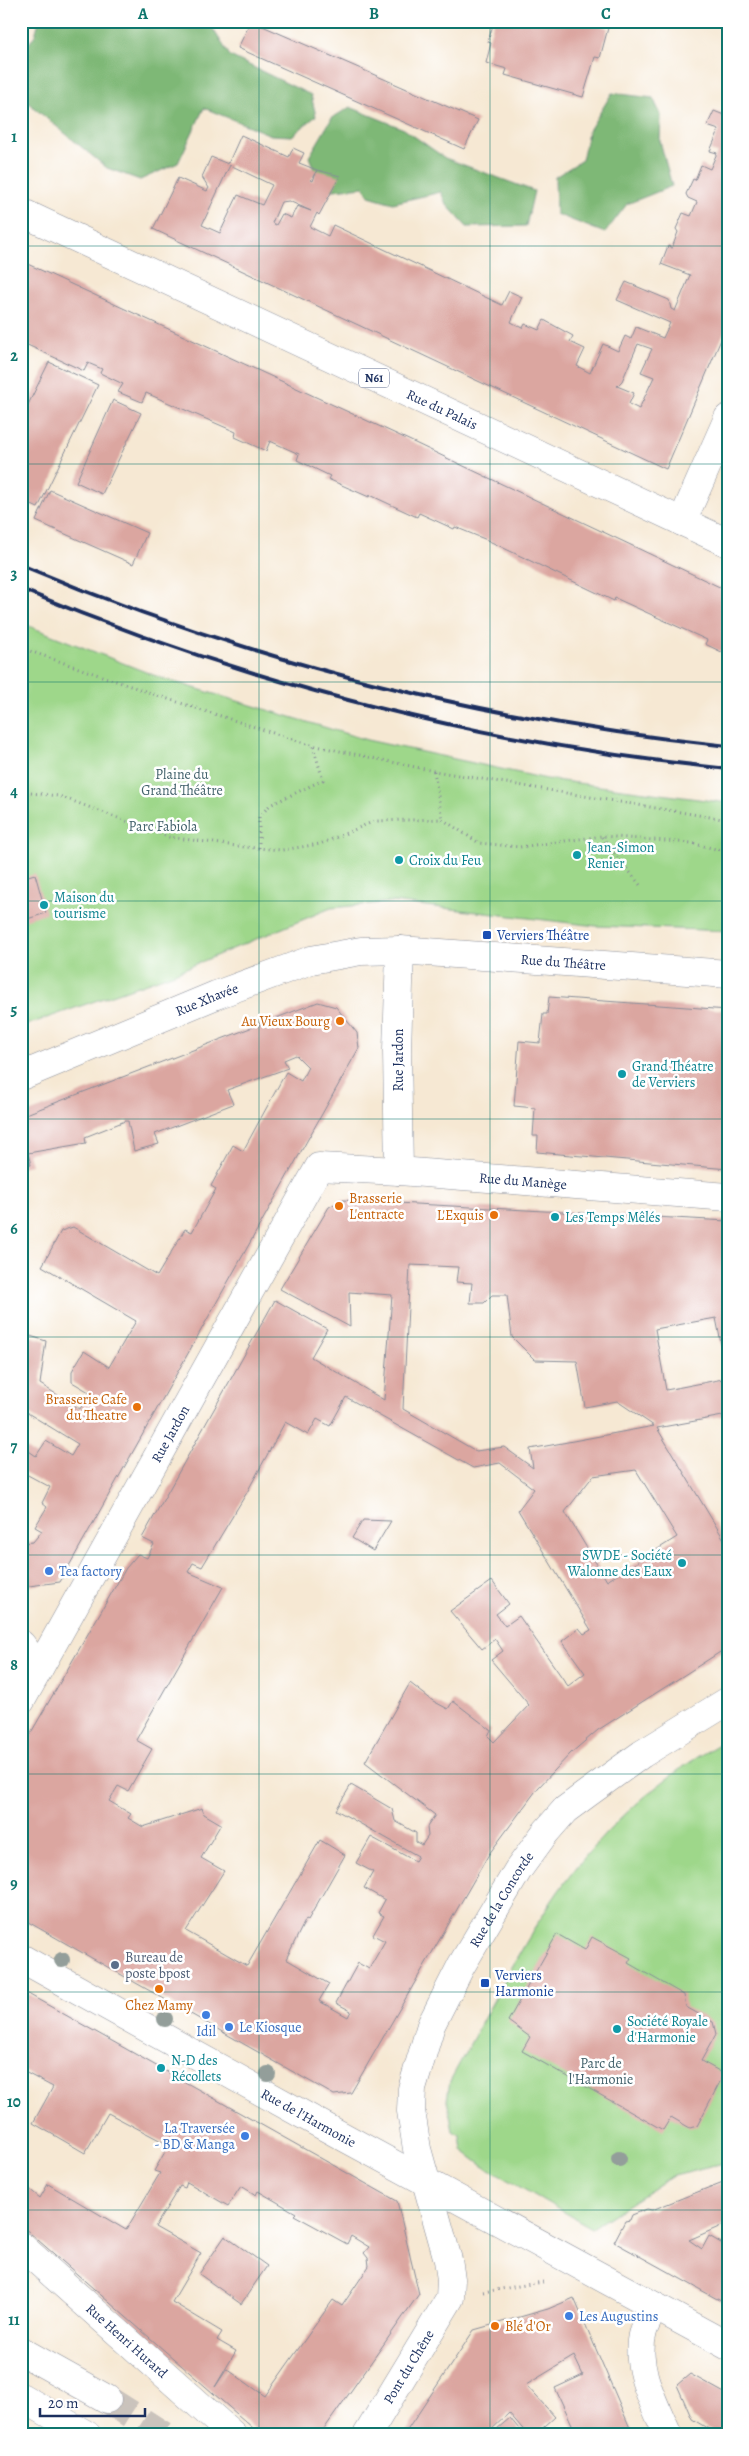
<svg xmlns="http://www.w3.org/2000/svg" width="749" height="2456" viewBox="0 0 749 2456" font-family="Alegreya,serif">
  <style>
    .green { fill: #9ed78a; stroke: #5c8374 }
    .forest { fill: #7eb876; stroke: #4c746a }
    .building { fill: #dba6a0; fill-rule: evenodd }
    .lines { fill: none; stroke-linecap: round; stroke-linejoin: round }
    .minor-tunnel { stroke: #cac3bc; stroke-width: 28; stroke-dasharray: 28 14; stroke-linecap: butt }
    .minor-casing { stroke: #888c98; stroke-width: 29 }
    .major-casing { stroke: #888c98; stroke-width: 29 }
    .path { stroke: #888c98; stroke-width: 3; stroke-dasharray: 1 4; stroke-linecap: butt }
    .minor { stroke: #fff; stroke-width: 28 }
    .major { stroke: #fff; stroke-width: 28 }
    .rail { stroke: #1b2f5e; stroke-width: 4 }
    .tree { fill: #939e9a }
    .grid { fill: none; stroke: #0f766e; stroke-width: 1; stroke-opacity: 0.55 }
    .culture-dot { fill: #0f9aa8; stroke: #fff; stroke-width: 2 }
    .transit-dot { fill: #1a4fb4; stroke: #fff; stroke-width: 2 }
    .food-dot { fill: #e8710a; stroke: #fff; stroke-width: 2 }
    .shop-dot { fill: #3f7fe0; stroke: #fff; stroke-width: 2 }
    .service-dot { fill: #5c6f8a; stroke: #fff; stroke-width: 2 }
    .labels { text-anchor: middle; dominant-baseline: central; stroke-width: 5; stroke-linejoin: round; paint-order: stroke }
    .shield { fill: #fff; stroke: #5f6d8e; stroke-width: 1 }
    .shield-label { font-size: 12px; font-weight: bold; fill: #1b2f5e }
    .street-label { font-size: 14px; fill: #1b2f5e; stroke: #fff }
    .park-label { font-size: 14px; fill: #42616b; stroke: #fff }
    .culture-label { font-size: 14px; fill: #0d838f; stroke: #fff; text-anchor: start }
    .transit-label { font-size: 14px; fill: #164399; stroke: #fff; text-anchor: start }
    .food-label { font-size: 14px; fill: #c56008; stroke: #fff; text-anchor: end }
    .shop-label { font-size: 14px; fill: #366cbe; stroke: #fff; text-anchor: start }
    .service-label { font-size: 14px; fill: #4e5e75; stroke: #fff; text-anchor: start }
    .neatline { fill: none; stroke: #0f766e; stroke-width: 2 }
    .grid-label { font-size: 16px; text-anchor: middle; font-weight: bold; fill: #0f766e }
  </style>
  <rect width="100%" height="100%" fill="#fff"/>
  <filter id="ink" filterUnits="userSpaceOnUse"><feTurbulence type="fractalNoise" baseFrequency=".02" numOctaves="2"/><feDisplacementMap in="SourceGraphic" scale="10" xChannelSelector="R" yChannelSelector="G"/><feConvolveMatrix kernelMatrix="1 2 1 2 8 2 1 2 1" color-interpolation-filters="sRGB"/></filter>
  <filter id="wash" filterUnits="userSpaceOnUse"><feTurbulence type="fractalNoise" baseFrequency=".0096" numOctaves="4" result="noise"/><feDisplacementMap in="SourceGraphic" scale="20" xChannelSelector="R" yChannelSelector="G"/><feGaussianBlur stdDeviation="1.12" result="paint"/><feColorMatrix in="noise" values="0 0 0 0 0 0 0 0 0 0 0 0 0 0 0 0 0 1.4 0 .05"/><feComposite in="paint" operator="in"/></filter>
  <g filter="url(#wash)">
    <rect width="100%" height="100%" fill="#f6e8d3"/>
    <path class="green" d="M21,623L161,678L367,740L547,779L728,803V931L596,926L392,902L331,908L172,974L21,1027Z
      M728,1739V2162L674,2175L592,2228L483,2166L462,2150L460,2135L453,2131L447,2100L450,2081C483,2021 514,1959 551,1902C596,1835 657,1778 728,1739Z"/>
    <path class="forest" d="M39,21H208L230,56L311,95L316,116L292,136L271,135L204,108L178,163L140,180L107,168L21,97V55L35,35Z
      M612,93L653,98L661,115L660,141L672,186L627,204L605,233L556,214L555,177L582,160L588,132Z
      M350,107L404,129L445,158L534,191L526,226L467,227L446,204L441,192L393,203L369,196L364,187L323,191L309,157L332,118Z"/>
    <g id="blocks">
      <path class="building" d="M251,21L478,120L464,149L238,48Z
        M494,21H600L599,25L608,28L600,58L595,57L583,97L505,75L507,69L486,63L491,43L488,42Z
        M728,106V323L666,469L153,229L178,178L207,191L209,188L202,177L211,157L228,164L241,135L289,157L293,148L304,153L299,163L317,170L311,180L313,181L317,170L340,176L319,215L317,213L310,227L328,236L333,225L502,305L509,291L522,297L511,322L523,328L525,324L539,330L544,320L573,336L570,342L585,349L577,366L590,373L603,344L618,351L625,336L631,339L636,327L663,338L670,323L617,300L626,282L669,300L671,309L675,311L690,275L661,264L668,246L672,248L678,232L676,229L683,213L691,216L697,202L688,198L686,194L693,179L695,180L701,165L710,169L717,153L710,151L719,130L707,126L714,111L724,115ZM230,165L272,185L262,205L238,195L220,233L202,225ZM289,201L311,211L297,206L291,218L282,214L276,225L272,223L281,202ZM638,344L652,349L641,372L654,377L639,409L629,404L634,393L617,386L622,381Z
        M21,261L396,434L728,591V655L705,644L707,640L615,598L614,601L487,540L455,527L454,529L419,513L417,517L370,495L369,497L328,479L330,476L297,460L299,454L270,441L266,451L235,437L236,432L146,393L142,402L118,392L123,384L100,373L102,369L88,363L84,371L21,342Z
        M49,362L98,385L38,508L21,500V419Z
        M113,400L141,413L102,494L76,482Z
        M50,490L147,533L133,564L36,521Z
        M35,874L46,913L21,921V878Z
        M549,997L728,1010V1169L537,1152L538,1136H533L535,1108L514,1106L519,1041L540,1043L543,1014H547Z
        M318,1002L336,1007L357,1033L359,1048L60,1582L21,1587V1540L23,1543L33,1542L42,1531L35,1527L47,1507L42,1503L50,1487L24,1473L23,1447L36,1456L46,1441L71,1456L78,1444L21,1409V1333L46,1341L40,1384L80,1409L89,1392L72,1382V1371L84,1351L109,1367L136,1321L42,1266L46,1259L61,1231L73,1227L157,1276L185,1229L192,1232L216,1189L211,1186L233,1145L243,1151L286,1072L301,1081L308,1067L296,1055L284,1060L288,1068L227,1090L233,1104L155,1134L159,1144L134,1151L128,1121H125L85,1137L86,1143L28,1153L31,1165L21,1167V1116Z
        M342,1200L728,1221V1378L716,1318L655,1329L666,1390L728,1378V1415L657,1428L728,1546V1647L598,1730L571,1753L538,1788L489,1854L351,2093L334,2095L21,1918V1750L126,1568L138,1554L147,1558L154,1544L142,1538L275,1300L327,1329L311,1357L384,1400L392,1295L349,1292L350,1327L280,1289L329,1207ZM410,1265L458,1267L456,1282L472,1283L470,1303H484L492,1295H507L512,1337L535,1360L577,1361L585,1407L617,1401L654,1426L530,1449L533,1468L504,1447L476,1451L403,1409ZM346,1397L473,1468L500,1463L534,1489L518,1510L591,1630L584,1634L579,1628L562,1641L585,1673L568,1686L519,1616L505,1626L496,1614L509,1604L492,1581L450,1611L482,1649L495,1639L503,1651L491,1660L529,1705L494,1742L488,1736L491,1730L453,1701L448,1709L433,1701L410,1683L365,1762L435,1815L427,1827L428,1836L422,1845L416,1842V1833L395,1821L392,1809L351,1785L336,1810L418,1856L415,1861L371,1837L356,1863L373,1872L364,1888L385,1900L378,1913L384,1916L373,1935L385,1941L369,1969L358,1963L336,2003L351,2011L348,2017L319,2001L329,1984L286,1959L306,1919L308,1920L345,1855L320,1840L247,1966L186,1931L224,1871L201,1858L221,1824L204,1814L202,1808L143,1827L128,1818L131,1814L109,1801L118,1786L128,1791L152,1749L136,1740L223,1587L188,1572L193,1563L202,1567L246,1494L285,1422L308,1435L317,1419L330,1426ZM636,1470L677,1537L607,1581L565,1512L593,1476Z
        M363,1520L391,1521L373,1551L352,1538Z
        M557,1934L585,1950L592,1937L631,1958L628,1963L684,1995L686,2007L713,2022L716,2034L701,2061L721,2072L722,2078L697,2126L690,2128L671,2117L663,2130L522,2051L530,2037L508,2021Z
        M21,1990L397,2201L419,2294L320,2435H261L22,2226L21,2182L40,2198L48,2184L126,2230L160,2173L154,2171L169,2145L108,2113L85,2153L33,2123L53,2087L21,2070ZM187,2182L228,2206L241,2186L256,2195L258,2191L296,2213L294,2215L347,2244L351,2236L369,2247L364,2253L368,2258L369,2266L342,2306L333,2300L265,2396L227,2369L215,2387L236,2351L217,2340L222,2332L172,2302L201,2253L155,2227L180,2186L185,2188Z
        M728,2180V2223L689,2240L702,2249L709,2236L728,2247V2305L614,2242L625,2221L630,2220L632,2215L647,2209L652,2210Z
        M225,2236L267,2266L241,2304L199,2274Z
        M574,2298L633,2435H577L555,2388L583,2375L574,2356L526,2385L555,2417L535,2435H528L509,2413L489,2432L491,2434L510,2418L524,2435H407L406,2432L474,2330L548,2309Z
        M690,2374L728,2395V2435H714L717,2434L692,2419L677,2385Z"/>
    </g>
  </g>
  <g filter="url(#ink)">
    <use href="#blocks" fill-opacity="0" stroke="#888c98" stroke-width="1"/>
    <g class="lines">
      <path class="minor-tunnel" d="M107,2399L163,2435"/>
      <defs>
        <g id="minor">
          <path d="M682,522L728,418"/>
          <path id="s1" d="M21,1076L216,995L311,960L361,951L400,950L728,974"/>
          <path d="M399,1171L397,1051L400,950"/>
          <path d="M21,1644L39,1668"/>
          <path id="s2" d="M21,1701L319,1167L399,1171L728,1197"/>
          <path id="s3" d="M21,1958L318,2123L728,2346"/>
          <path id="s4" d="M21,2246L233,2435"/>
          <path d="M654,2306C651,2314 646,2322 643,2331C633,2366 654,2403 668,2435"/>
          <path d="M21,2351L107,2399"/>
          <path d="M21,2397L87,2435"/>
          <path id="s5" d="M367,2435L450,2298L451,2279L448,2260L417,2149L411,2111L412,2089L431,2025L461,1966L518,1870L545,1833L565,1810L588,1793L642,1754L728,1701"/>
        </g>
        <g id="major">
          <path id="s6" d="M21,212L728,543"/>
        </g>
      </defs>
      <use href="#minor" class="minor-casing"/>
      <use href="#major" class="major-casing"/>
      <path class="path" d="M21,648L165,698L307,744L434,771L728,820
        M434,771L442,819
        M21,792L59,796L169,837L244,847L282,850L320,844L375,821L442,819L479,843L520,847L602,836L691,843L728,852
        M602,837L640,885
        M259,848V817L270,805L323,780L313,746
        M719,849L728,843
        M483,2292L543,2282"/>
      <use href="#minor" class="minor"/>
      <use href="#major" class="major"/>
      <path class="rail" d="M21,565C246,660 485,721 728,746
        M21,589C246,683 485,744 728,769"/>
    </g>
    <g class="tree">
      <circle cx="62" cy="1960" r="8"/>
      <circle cx="165" cy="2019" r="8"/>
      <circle cx="268" cy="2074" r="8"/>
      <circle cx="619" cy="2159" r="8"/>
    </g>
  </g>
  <path class="grid" d="M259,21V2435M490,21V2435M21,246H728M21,464H728M21,682H728M21,901H728M21,1119H728M21,1337H728M21,1555H728M21,1774H728M21,1992H728M21,2210H728"/>
  <g class="culture-dot">
    <circle cx="577" cy="855" r="5"/>
    <circle cx="399" cy="860" r="5"/>
    <circle cx="44" cy="905" r="5"/>
    <circle cx="622" cy="1074" r="5"/>
    <circle cx="555" cy="1217" r="5"/>
    <circle cx="682" cy="1563" r="5"/>
    <circle cx="617" cy="2029" r="5"/>
    <circle cx="161" cy="2068" r="5"/>
  </g>
  <g class="transit-dot">
    <rect x="482" y="930" width="10" height="10" rx="2.5"/>
    <rect x="480" y="1978" width="10" height="10" rx="2.5"/>
  </g>
  <g class="food-dot">
    <circle cx="340" cy="1021" r="5"/>
    <circle cx="339" cy="1206" r="5"/>
    <circle cx="494" cy="1215" r="5"/>
    <circle cx="137" cy="1407" r="5"/>
    <circle cx="159" cy="1989" r="5"/>
    <circle cx="495" cy="2326" r="5"/>
  </g>
  <g class="shop-dot">
    <circle cx="49" cy="1571" r="5"/>
    <circle cx="206" cy="2015" r="5"/>
    <circle cx="229" cy="2027" r="5"/>
    <circle cx="245" cy="2136" r="5"/>
    <circle cx="569" cy="2316" r="5"/>
  </g>
  <circle class="service-dot" cx="115" cy="1965" r="5"/>
  <g class="labels">
    <rect class="shield" x="359" y="368.5" width="30" height="19" rx="4"/>
    <g class="shield-label">
      <text x="374" y="378">N61</text>
    </g>
    <g class="street-label">
      <text stroke="none"><textPath href="#s6" startOffset="465">Rue du Palais</textPath></text>
      <text stroke="none"><textPath href="#s1" startOffset="566">Rue du Théâtre</textPath></text>
      <text stroke="none"><textPath href="#s1" startOffset="201">Rue Xhavée</textPath></text>
      <text transform="translate(398 1060) rotate(-90)">Rue Jardon</text>
      <text stroke="none"><textPath href="#s2" startOffset="816">Rue du Manège</textPath></text>
      <text stroke="none"><textPath href="#s2" startOffset="306">Rue Jardon</textPath></text>
      <text stroke="none"><textPath href="#s5" startOffset="585">Rue de la Concorde</textPath></text>
      <text stroke="none"><textPath href="#s3" startOffset="329">Rue de l'Harmonie</textPath></text>
      <text stroke="none"><textPath href="#s4" startOffset="142">Rue Henri Hurard</textPath></text>
      <text stroke="none"><textPath href="#s5" startOffset="80">Pont du Chêne</textPath></text>
    </g>
    <g class="park-label">
      <text x="182" y="774">Plaine du<tspan x="182" dy="16">Grand Théâtre</tspan></text>
      <text x="163" y="826">Parc Fabiola</text>
      <text x="601" y="2063">Parc de<tspan x="601" dy="16">l'Harmonie</tspan></text>
    </g>
    <g class="culture-label">
      <text x="587" y="847">Jean-Simon<tspan x="587" dy="16">Renier</tspan></text>
      <text x="409" y="860">Croix du Feu</text>
      <text x="54" y="897">Maison du<tspan x="54" dy="16">tourisme</tspan></text>
      <text x="632" y="1066">Grand Théatre<tspan x="632" dy="16">de Verviers</tspan></text>
      <text x="565" y="1217">Les Temps Mêlés</text>
      <text x="672" y="1555" text-anchor="end">SWDE - Société<tspan x="672" dy="16">Walonne des Eaux</tspan></text>
      <text x="627" y="2021">Société Royale<tspan x="627" dy="16">d'Harmonie</tspan></text>
      <text x="171" y="2060">N-D des<tspan x="171" dy="16">Récollets</tspan></text>
    </g>
    <g class="transit-label">
      <text x="497" y="935">Verviers Théâtre</text>
      <text x="495" y="1975">Verviers<tspan x="495" dy="16">Harmonie</tspan></text>
    </g>
    <g class="food-label">
      <text x="330" y="1021">Au Vieux Bourg</text>
      <text x="349" y="1198" text-anchor="start">Brasserie<tspan x="349" dy="16">L'entracte</tspan></text>
      <text x="484" y="1215">L'Exquis</text>
      <text x="127" y="1399">Brasserie Cafe<tspan x="127" dy="16">du Theatre</tspan></text>
      <text x="159" y="2005" text-anchor="middle">Chez Mamy</text>
      <text x="505" y="2326" text-anchor="start">Blé d'Or</text>
    </g>
    <g class="shop-label">
      <text x="59" y="1571">Tea factory</text>
      <text x="239" y="2027">Le Kiosque</text>
      <text x="206" y="2031" text-anchor="middle">Idil</text>
      <text x="235" y="2128" text-anchor="end">La Traversée<tspan x="235" dy="16">- BD &amp; Manga</tspan></text>
      <text x="579" y="2316">Les Augustins</text>
    </g>
    <g class="service-label">
      <text x="125" y="1957">Bureau de<tspan x="125" dy="16">poste bpost</tspan></text>
    </g>
  </g>
  <rect width="749" height="2456" fill="none" stroke="#fff" stroke-width="55"/>
  <path d="M40 2408v8h105v-8" fill="none" stroke="#1b2f5e" stroke-width="2.5"/>
  <text x="48" y="2408" font-size="15" fill="#1b2f5e" stroke="#ffffff" stroke-width="4" paint-order="stroke">20 m</text>
  <rect x="28" y="28" width="694" height="2400" class="neatline"/>
  <g class="grid-label">
    <text x="143" y="19">A</text>
    <text x="374" y="19">B</text>
    <text x="606" y="19">C</text>
    <text x="14" y="142">1</text>
    <text x="14" y="361">2</text>
    <text x="14" y="579">3</text>
    <text x="14" y="797">4</text>
    <text x="14" y="1015">5</text>
    <text x="14" y="1234">6</text>
    <text x="14" y="1452">7</text>
    <text x="14" y="1670">8</text>
    <text x="14" y="1889">9</text>
    <text x="14" y="2107">10</text>
    <text x="14" y="2325">11</text>
  </g>
</svg>
